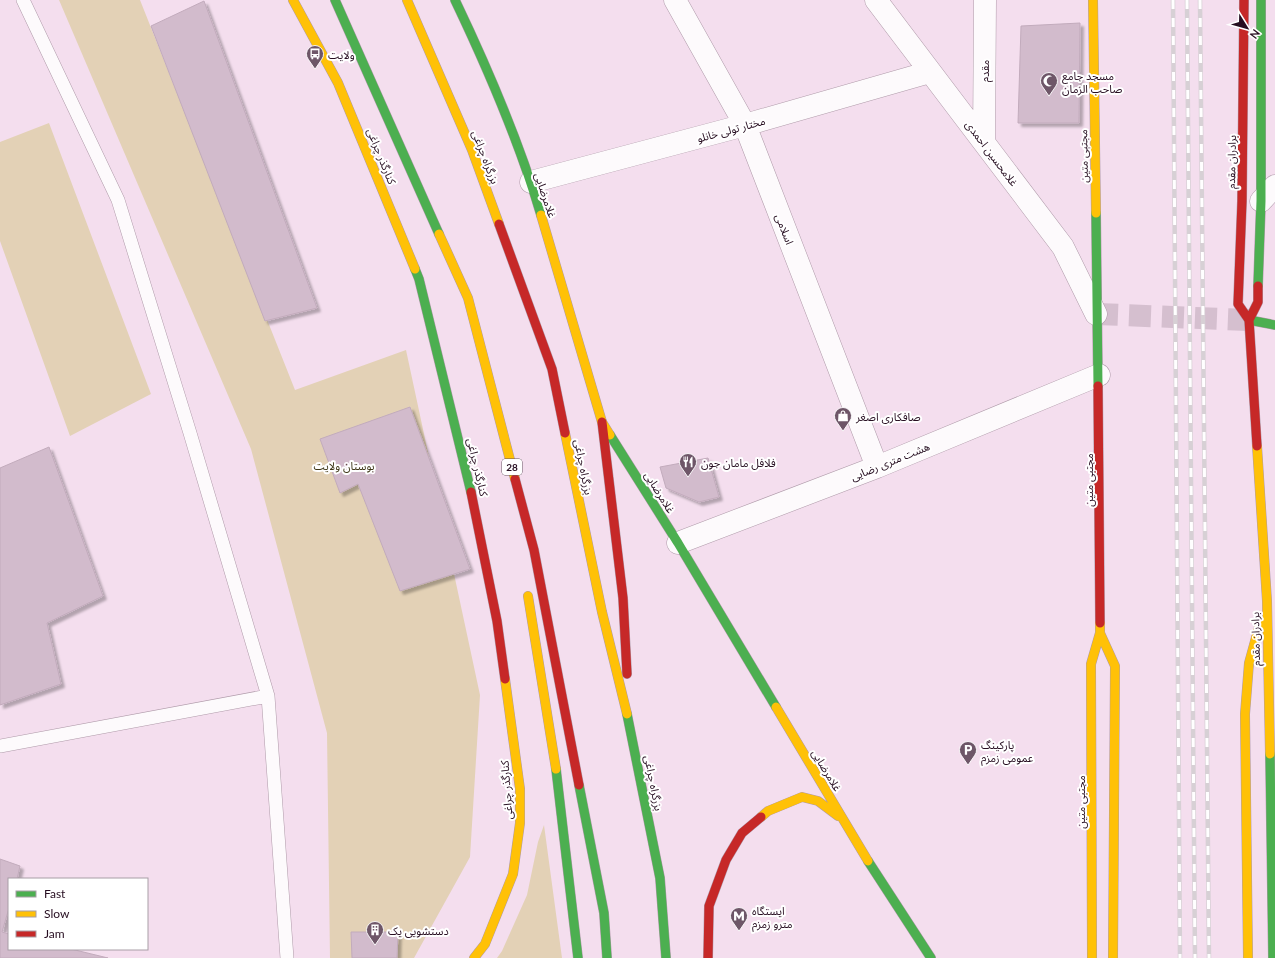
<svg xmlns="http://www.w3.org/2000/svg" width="1275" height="958" viewBox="0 0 1275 958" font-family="Lato,'Noto Sans Arabic',sans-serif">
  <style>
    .green { fill: #e3d1b6 }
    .building { fill: #d2bbcc; stroke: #c2abbc; filter: url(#shadow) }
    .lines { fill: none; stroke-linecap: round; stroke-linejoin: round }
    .street-tunnel { stroke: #d5bfcf; stroke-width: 22; stroke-dasharray: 22 11; stroke-linecap: butt }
    .lane-casing { stroke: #af9aa9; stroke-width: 14 }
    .street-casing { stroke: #af9aa9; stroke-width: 23 }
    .fast-casing { stroke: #af9aa9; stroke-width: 10 }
    .slow-casing { stroke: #af9aa9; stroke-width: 10 }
    .jam-casing { stroke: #af9aa9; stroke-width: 10 }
    .lane { stroke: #fdfafc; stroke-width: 13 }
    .street { stroke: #fdfafc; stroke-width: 22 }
    .fast { stroke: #4caf50; stroke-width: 9 }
    .slow { stroke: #ffc107; stroke-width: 9 }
    .jam { stroke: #c62828; stroke-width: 9 }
    .rail-casing { stroke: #d7d0d5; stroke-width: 4.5 }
    .rail { stroke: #fff; stroke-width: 3; stroke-dasharray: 9; stroke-linecap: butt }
    .labels { text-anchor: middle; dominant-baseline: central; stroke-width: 4; stroke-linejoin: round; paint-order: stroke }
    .shield { fill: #fff; stroke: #675663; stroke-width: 1 }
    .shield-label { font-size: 10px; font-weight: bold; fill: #260d20 }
    .poi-label { font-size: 11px; fill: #260d20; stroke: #fff; text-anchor: start }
    .street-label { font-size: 11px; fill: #260d20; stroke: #fff }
    .park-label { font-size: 11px; fill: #3d3616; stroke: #fff }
  </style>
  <defs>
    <filter id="shadow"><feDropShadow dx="3.5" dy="3.5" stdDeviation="1" flood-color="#0004"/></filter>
  </defs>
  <rect width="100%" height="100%" fill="#f4deee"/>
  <path class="green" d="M59,0H140L295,390L406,350L480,695L470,857L414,958H330L327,733L251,449Z
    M49,123L151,394L70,436L0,241V142Z
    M544,825L562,958H497L502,951L527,895L538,842Z"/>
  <path class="building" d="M204,1L317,308L265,321L151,26Z
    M1080,23L1079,123H1018L1021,26Z
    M410,407L470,569L400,591L358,484L340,493L320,439Z
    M49,447L103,596L47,623L61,684L0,705V468Z
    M708,458L719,497L699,502L666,488L660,467Z
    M0,859L20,866L17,879H9V908L2,932L9,934V949H71L108,958H0Z
    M351,932H398L397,958H352Z"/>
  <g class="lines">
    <path class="street-tunnel" d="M1096,314L1249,320"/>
    <defs>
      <path id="lane" d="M23,0L118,200L190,433L268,696L287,958
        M0,746L268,696"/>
      <path id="street" d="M675,0L745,125L877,467
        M876,0L1063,247L1096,314
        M984,142L985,0
        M531,182L745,125L930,72
        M1261,201L1275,186
        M678,543L877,467L1099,375"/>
      <path id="fast" d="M335,0L439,234
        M455,0C488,69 519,141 541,215
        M1096,213L1098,386
        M415,269L419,279L471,492
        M1258,286L1261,201V0
        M1249,320L1275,325
        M610,435L678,543L776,707
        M627,714L660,878L666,958
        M1270,754L1273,958
        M556,769L578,958
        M579,785L604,913L607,958
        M868,861L931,958"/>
      <path id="slow" d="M293,0L338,83L415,269
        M407,0L472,150L499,224
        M1093,0L1096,213
        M541,215L602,422L610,435
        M439,234L468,298L515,479
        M565,433L602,612L627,714
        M1257,446L1267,601L1270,754
        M528,596L556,769
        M1100,633L1115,666L1113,958
        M776,707L868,861
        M761,817L768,811L802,797L818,801L838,816
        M474,958L485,944L513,874L520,823V789L505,679
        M1092,958L1091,664L1100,633V623
        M1248,958L1245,714L1249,663L1260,623"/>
      <path id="jam" d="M1244,0L1242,201L1238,304L1249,320
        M499,224L552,369L565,433
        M1098,386L1100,623
        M602,422L623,598L627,674
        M1257,446L1249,320L1258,302V286
        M515,479L534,550L579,785
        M471,492L497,621L505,679
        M708,958L709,906L726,860L742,833L761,817"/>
    </defs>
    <use href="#lane" class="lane-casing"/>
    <use href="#street" class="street-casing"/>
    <use href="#fast" class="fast-casing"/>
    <use href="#slow" class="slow-casing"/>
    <use href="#jam" class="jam-casing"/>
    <use href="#lane" class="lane"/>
    <use href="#street" class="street"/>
    <use href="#fast" class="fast"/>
    <use href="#slow" class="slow"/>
    <use href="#jam" class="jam"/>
    <defs>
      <path id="rail" d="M1173,0L1180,958
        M1187,0L1195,958
        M1200,0L1209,958"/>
    </defs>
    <use href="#rail" class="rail-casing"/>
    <use href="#rail" class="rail"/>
  </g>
  <defs>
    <symbol id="bus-pin" viewBox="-11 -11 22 30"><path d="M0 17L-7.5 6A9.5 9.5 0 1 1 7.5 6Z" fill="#6e5668" stroke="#fff"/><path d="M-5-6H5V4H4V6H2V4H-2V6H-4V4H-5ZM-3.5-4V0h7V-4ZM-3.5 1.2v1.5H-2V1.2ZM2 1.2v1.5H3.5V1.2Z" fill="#fff"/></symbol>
    <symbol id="mosque-pin" viewBox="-11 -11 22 30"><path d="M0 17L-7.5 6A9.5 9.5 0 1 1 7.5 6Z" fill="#6e5668" stroke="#fff"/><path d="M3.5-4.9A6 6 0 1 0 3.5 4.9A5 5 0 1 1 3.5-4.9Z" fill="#fff"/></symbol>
    <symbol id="shop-pin" viewBox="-11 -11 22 30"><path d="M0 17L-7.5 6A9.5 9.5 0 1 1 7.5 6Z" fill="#6e5668" stroke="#fff"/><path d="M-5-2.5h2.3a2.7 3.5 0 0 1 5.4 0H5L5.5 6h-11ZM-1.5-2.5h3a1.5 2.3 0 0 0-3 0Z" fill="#fff"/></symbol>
    <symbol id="restaurant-pin" viewBox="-11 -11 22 30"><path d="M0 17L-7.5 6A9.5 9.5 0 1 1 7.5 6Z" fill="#6e5668" stroke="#fff"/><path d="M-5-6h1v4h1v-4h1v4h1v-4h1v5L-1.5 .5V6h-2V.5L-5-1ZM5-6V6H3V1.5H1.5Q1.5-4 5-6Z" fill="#fff"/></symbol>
    <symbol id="parking-pin" viewBox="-11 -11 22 30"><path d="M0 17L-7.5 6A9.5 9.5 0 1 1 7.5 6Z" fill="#6e5668" stroke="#fff"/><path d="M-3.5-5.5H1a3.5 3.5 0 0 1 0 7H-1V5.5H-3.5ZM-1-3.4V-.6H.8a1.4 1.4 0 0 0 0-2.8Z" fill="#fff"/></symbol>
    <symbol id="metro-pin" viewBox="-11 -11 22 30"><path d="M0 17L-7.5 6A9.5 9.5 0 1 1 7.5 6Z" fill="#6e5668" stroke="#fff"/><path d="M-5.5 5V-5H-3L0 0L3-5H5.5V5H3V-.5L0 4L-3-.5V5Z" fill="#fff"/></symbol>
    <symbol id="building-pin" viewBox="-11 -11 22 30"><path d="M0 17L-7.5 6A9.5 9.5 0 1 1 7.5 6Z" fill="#6e5668" stroke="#fff"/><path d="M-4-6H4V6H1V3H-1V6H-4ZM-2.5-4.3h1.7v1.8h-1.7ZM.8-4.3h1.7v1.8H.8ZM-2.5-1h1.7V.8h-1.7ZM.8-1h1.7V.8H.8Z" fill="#fff"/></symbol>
  </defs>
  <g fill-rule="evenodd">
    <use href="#bus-pin" x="305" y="44" width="20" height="27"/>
    <use href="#mosque-pin" x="1039" y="71" width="20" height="27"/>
    <use href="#shop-pin" x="833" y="406" width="20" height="27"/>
    <use href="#restaurant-pin" x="678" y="452" width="20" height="27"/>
    <use href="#parking-pin" x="958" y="740" width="20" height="27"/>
    <use href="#metro-pin" x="729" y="906" width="20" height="27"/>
    <use href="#building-pin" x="365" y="920" width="20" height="27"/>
  </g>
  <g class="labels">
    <rect class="shield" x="502" y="459" width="20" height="16" rx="3"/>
    <g class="shield-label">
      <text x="512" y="467">28</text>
    </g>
    <g class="poi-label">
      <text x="328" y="54">ولایت</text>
      <text x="1062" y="75">مسجد جامع<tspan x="1062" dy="13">صاحب الزمان</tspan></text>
      <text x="856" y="416">صافکاری اصغر</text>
      <text x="701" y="462">فلافل مامان جون</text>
      <text x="981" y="744">پارکینگ<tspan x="981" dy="13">عمومی زمزم</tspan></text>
      <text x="752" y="910">ایستگاه<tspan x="752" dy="13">مترو زمزم</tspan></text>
      <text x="388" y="930">دستشویی یک</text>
    </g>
    <g class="street-label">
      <text transform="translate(984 71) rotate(-90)">مقدم</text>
      <text transform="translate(731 129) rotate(-15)">مختار تولی خانلو</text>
      <text transform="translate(992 153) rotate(53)">غلامحسین احمدی</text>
      <text transform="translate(382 156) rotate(68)">کنارگذر چراغی</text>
      <text transform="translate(1083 156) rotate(-91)">مجتبی متین</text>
      <text transform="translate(486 157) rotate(69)">بزرگراه چراغی</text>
      <text transform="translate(1231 162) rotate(-89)">برادران مقدم</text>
      <text transform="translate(546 195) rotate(72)">غلامرضایی</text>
      <text transform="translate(785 229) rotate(69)">اسلامی</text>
      <text transform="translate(890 461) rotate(-22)">هشت متری رضایی</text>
      <text transform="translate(478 467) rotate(77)">کنارگذر چراغی</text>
      <text transform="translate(584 467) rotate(79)">بزرگراه چراغی</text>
      <text transform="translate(1088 480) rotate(-90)">مجتبی متین</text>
      <text transform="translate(660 492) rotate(58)">غلامرضایی</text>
      <text transform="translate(1255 639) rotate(-91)">برادران مقدم</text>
      <text transform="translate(827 770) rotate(59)">غلامرضایی</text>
      <text transform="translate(654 783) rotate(79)">بزرگراه چراغی</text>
      <text transform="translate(506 790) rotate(-94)">کنارگذر چراغی</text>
      <text transform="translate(1080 802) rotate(-90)">مجتبی متین</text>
    </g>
    <g class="park-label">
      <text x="344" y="465">بوستان ولایت</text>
    </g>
  </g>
  <rect x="8" y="878" width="140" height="72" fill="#ffffff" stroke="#a89ea6"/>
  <rect x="16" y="891" width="20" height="6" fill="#4caf50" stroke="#a89ea6"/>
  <text x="44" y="898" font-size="12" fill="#260d20">Fast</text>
  <rect x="16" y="911" width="20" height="6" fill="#ffc107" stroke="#a89ea6"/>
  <text x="44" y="918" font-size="12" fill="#260d20">Slow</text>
  <rect x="16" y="931" width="20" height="6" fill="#c62828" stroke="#a89ea6"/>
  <text x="44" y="938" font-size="12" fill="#260d20">Jam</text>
  <g transform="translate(1247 28) rotate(127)" stroke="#ffffff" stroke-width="3" paint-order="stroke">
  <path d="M0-3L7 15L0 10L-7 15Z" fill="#260d20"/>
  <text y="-6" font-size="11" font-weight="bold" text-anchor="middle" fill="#260d20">N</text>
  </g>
</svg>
